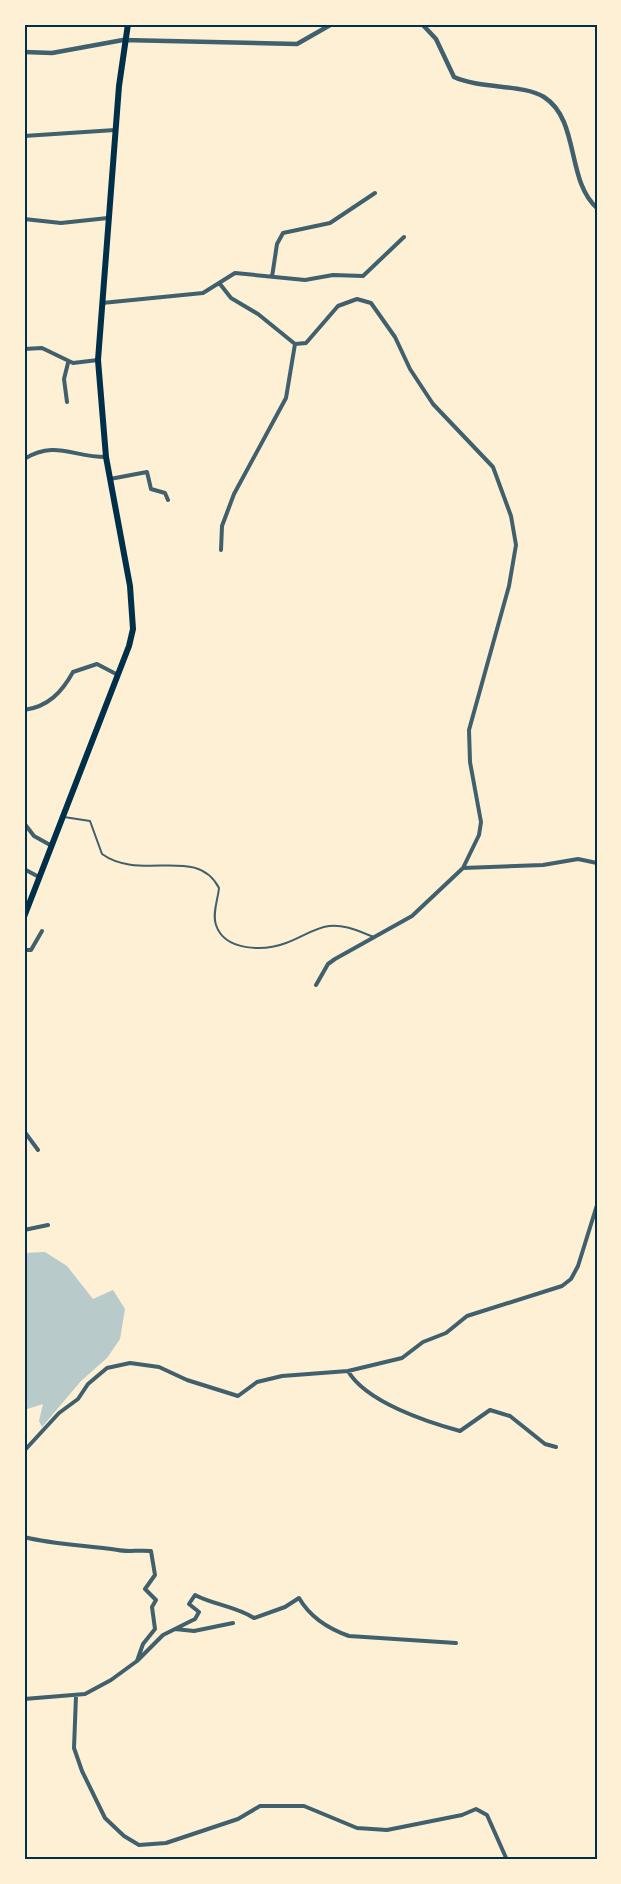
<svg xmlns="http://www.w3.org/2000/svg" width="621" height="1884" viewBox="0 0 621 1884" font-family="'Source Sans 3',sans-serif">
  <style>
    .green { fill: #b9caca }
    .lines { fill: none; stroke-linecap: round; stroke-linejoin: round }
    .service { stroke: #3f606c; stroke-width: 2 }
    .minor { stroke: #3f606c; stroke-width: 4 }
    .tertiary { stroke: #3f606c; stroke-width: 4.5 }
    .primary { stroke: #003049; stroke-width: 6 }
    .neatline { fill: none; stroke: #003049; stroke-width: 2 }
  </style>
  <rect width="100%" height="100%" fill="#fdf0d5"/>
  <path class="green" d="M45,1252L67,1266L93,1299L113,1290L125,1309L120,1339L107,1358L81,1381L42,1427L39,1421L43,1404L24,1410V1253Z"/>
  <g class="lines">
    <path class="service" d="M64,817L90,821L102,854C141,882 197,845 219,888C218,899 212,914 216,925C225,952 265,951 286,943C300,938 314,928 329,926C345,924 360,932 374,937"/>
    <path class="minor" d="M24,136L115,130
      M24,219L61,223L108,218
      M272,277L277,244L283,233L330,223L375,193
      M220,284L231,298L258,314L295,344L306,343L338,306L357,299L371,303L395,337L410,369L433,404L493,467L511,516L516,545L509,586L469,730L470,762L481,822L479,835L463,868
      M102,303L203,293L235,273L305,280L333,275L363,276L404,237
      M24,349L42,348L73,363L98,360
      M67,402L64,379L68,363
      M24,459C56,440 72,457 106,457
      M110,479L147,472L151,489L165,493L168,500
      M221,550L222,526L234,494L286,398L295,344
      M24,710C48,707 62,692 73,672L97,664L118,675
      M24,823L34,836L52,846
      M24,869L39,877
      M24,950H31L42,931
      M316,985L328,964L335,959L412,916L463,868L543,865L578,859L597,863
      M24,1131L38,1150
      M24,1186H25
      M24,1230L48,1225
      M348,1371C366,1402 427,1422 460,1431L490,1410L510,1416L545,1444L556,1447
      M24,1451L59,1413L78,1399L88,1384L107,1368L130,1363L159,1367L187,1380L238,1396L257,1382L282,1376L348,1371L402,1358L423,1342L446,1333L467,1316L562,1286L571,1279L578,1266L597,1205
      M24,1537C55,1545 87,1545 118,1550C126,1552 139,1550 151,1551L155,1575L145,1589L156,1600L152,1607L155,1629L143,1644L137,1661
      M175,1629L195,1619L199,1612L189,1604L195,1595C214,1605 235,1606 254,1618L285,1607L299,1598C310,1617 329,1629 349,1636L456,1643
      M76,1696L74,1748L82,1771L105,1818L124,1836L139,1845L166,1843L238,1819L260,1806H304L357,1828L387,1830L462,1815L476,1809L487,1815L507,1860
      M24,1699L85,1694L111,1680L137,1661L163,1635L175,1629L194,1631L233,1623"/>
    <path class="tertiary" d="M422,24L436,39L454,77C480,89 523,84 544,97C580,120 566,181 597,208
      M24,52L52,53L123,40L297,44L332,24"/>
    <path class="primary" d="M24,917L129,646L133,629L130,586L106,457L98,360L119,86L128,24"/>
  </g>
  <rect width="621" height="1884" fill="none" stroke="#fdf0d5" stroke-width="51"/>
  <rect x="26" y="26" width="570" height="1832" class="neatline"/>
</svg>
